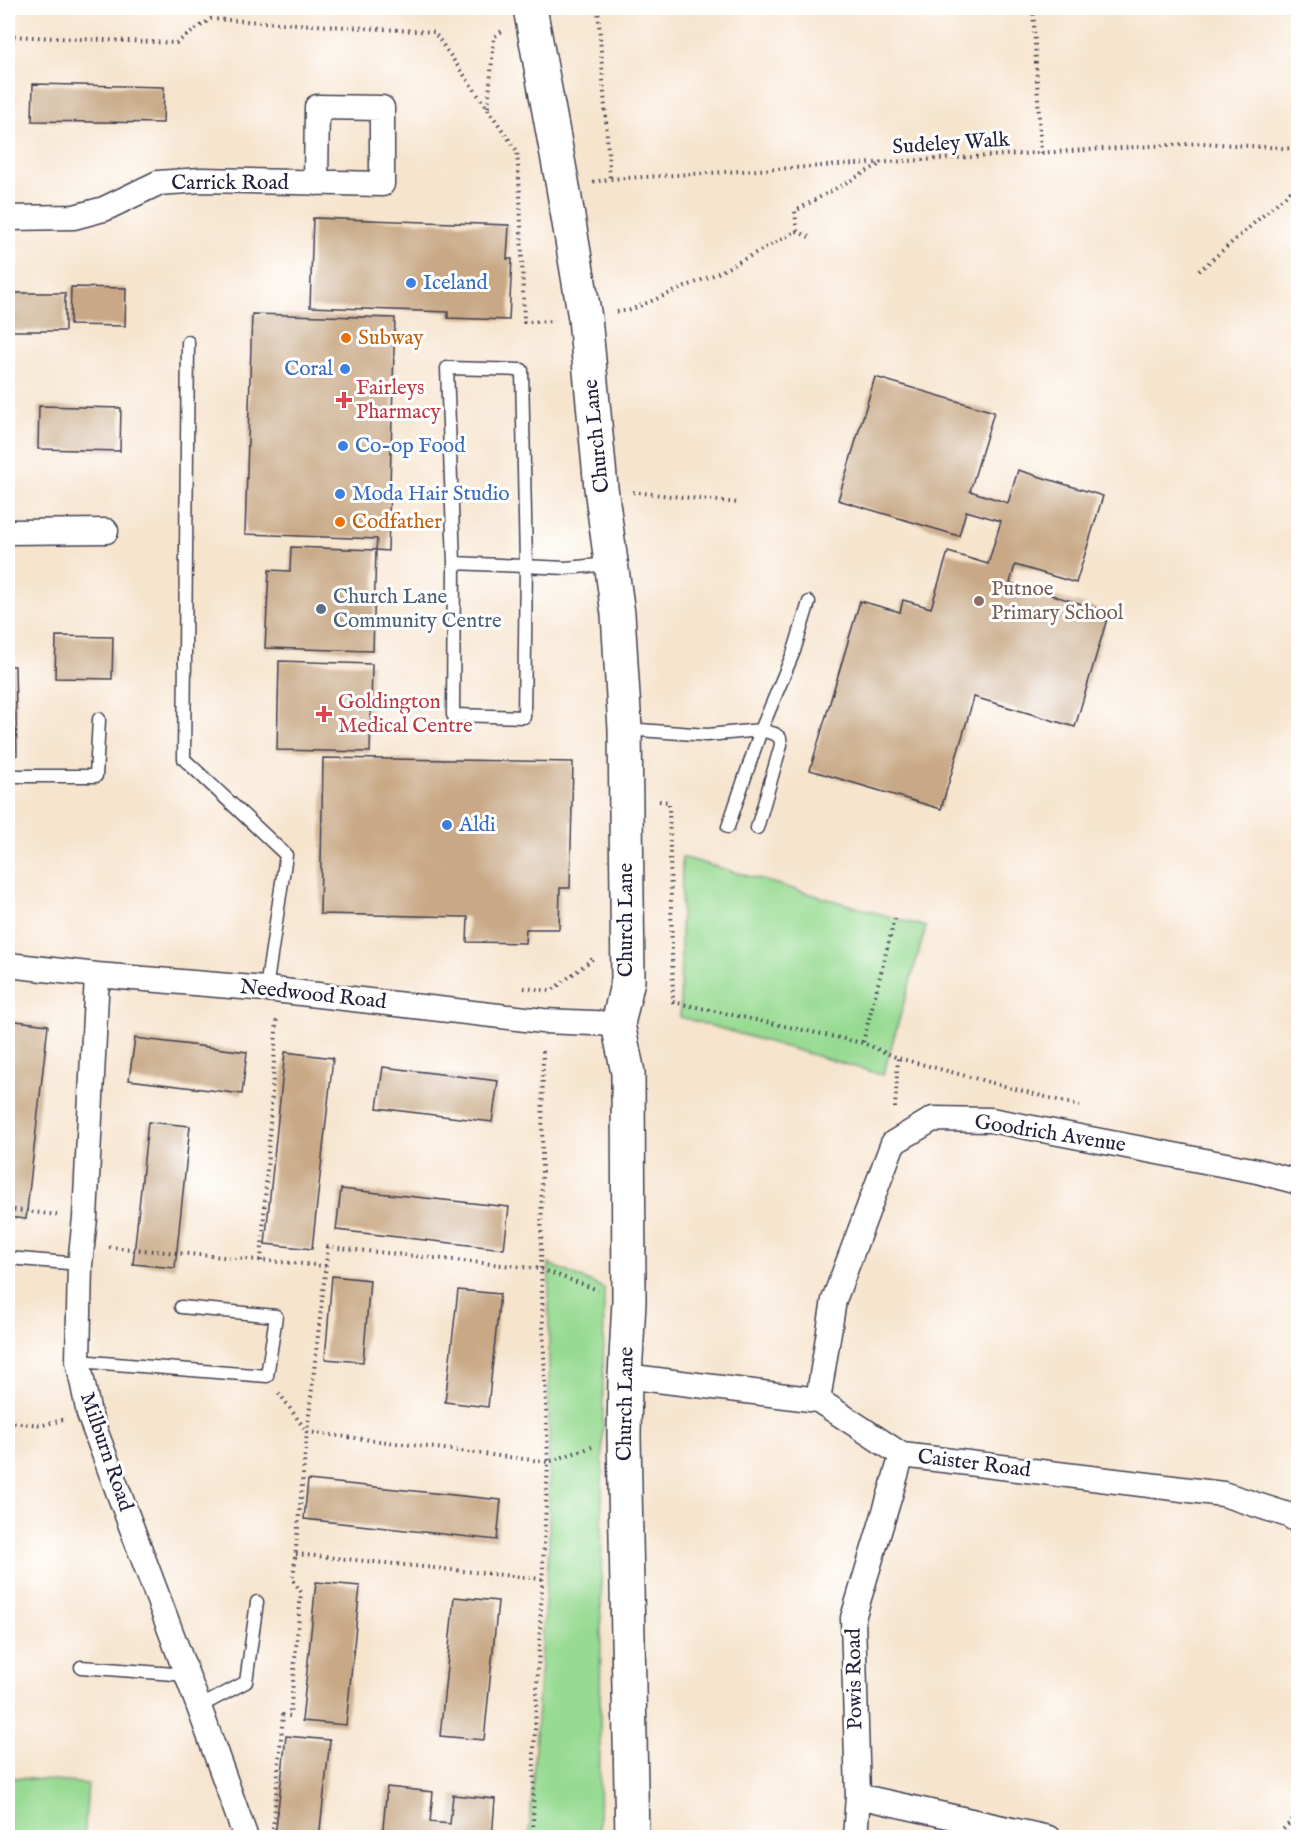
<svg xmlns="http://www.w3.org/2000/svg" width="1306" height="1845" viewBox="0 0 1306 1845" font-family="'IM FELL English',serif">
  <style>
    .green { fill: #97da92; stroke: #5c7e66; stroke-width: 1.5 }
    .building { fill: #c8a885 }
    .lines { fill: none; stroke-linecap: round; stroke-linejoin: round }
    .lane-casing { stroke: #423f51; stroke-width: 15 }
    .street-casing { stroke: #423f51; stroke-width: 27 }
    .secondary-casing { stroke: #423f51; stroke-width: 36 }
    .path { stroke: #423f51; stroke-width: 4; stroke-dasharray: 1.5 4.5; stroke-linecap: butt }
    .lane { stroke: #fff; stroke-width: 12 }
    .street { stroke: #fff; stroke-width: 24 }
    .secondary { stroke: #fff; stroke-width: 33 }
    .shop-dot { fill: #3f7fe0; stroke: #fff; stroke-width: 2 }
    .food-dot { fill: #e8710a; stroke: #fff; stroke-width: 2 }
    .health-dot { fill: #e0444e; stroke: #fff; stroke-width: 2 }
    .education-dot { fill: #8d6e63; stroke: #fff; stroke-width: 2 }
    .service-dot { fill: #5c6f8a; stroke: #fff; stroke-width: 2 }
    .labels { text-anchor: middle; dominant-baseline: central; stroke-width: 6; stroke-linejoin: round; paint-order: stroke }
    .street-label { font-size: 21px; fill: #22223b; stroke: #fff }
    .shop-label { font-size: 21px; fill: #366cbe; stroke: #fff; text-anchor: start }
    .food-label { font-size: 21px; fill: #c56008; stroke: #fff; text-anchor: start }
    .health-label { font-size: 21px; fill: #be3a42; stroke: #fff; text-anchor: start }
    .education-label { font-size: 21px; fill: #785e54; stroke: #fff; text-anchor: start }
    .service-label { font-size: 21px; fill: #4e5e75; stroke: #fff; text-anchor: start }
  </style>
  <rect width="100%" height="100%" fill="#fff"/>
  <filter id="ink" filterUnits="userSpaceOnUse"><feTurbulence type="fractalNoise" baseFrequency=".0167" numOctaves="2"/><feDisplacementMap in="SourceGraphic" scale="12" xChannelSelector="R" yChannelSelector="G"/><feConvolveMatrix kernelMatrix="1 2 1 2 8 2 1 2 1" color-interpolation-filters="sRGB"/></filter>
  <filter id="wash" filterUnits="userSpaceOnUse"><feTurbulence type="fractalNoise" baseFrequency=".008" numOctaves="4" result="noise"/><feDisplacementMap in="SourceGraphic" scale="24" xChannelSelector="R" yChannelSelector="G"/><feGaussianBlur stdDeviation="1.35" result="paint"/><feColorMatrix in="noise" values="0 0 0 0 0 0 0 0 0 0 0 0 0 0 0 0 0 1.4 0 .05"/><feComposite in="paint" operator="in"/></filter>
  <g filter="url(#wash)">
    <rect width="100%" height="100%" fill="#f6e4cd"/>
    <path class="green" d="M682,857L926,927L883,1075L680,1017Z
      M549,1264L604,1288L599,1837H529L549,1543Z
      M8,1777L88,1784L84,1837H8Z"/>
    <g id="blocks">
      <path class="building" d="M33,84L164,87L163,123L32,121Z
        M313,218L509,225L507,259H512L509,320L448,318V312L310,307Z
        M71,287L126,288L125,326L70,325Z
        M8,293H65V331H8Z
        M252,314L395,318L388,551L376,550L377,539L245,534Z
        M875,377L994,412L970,491L1008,503L1018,470L1103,496L1076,583L1015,565L1010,583L1109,612L1075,727L974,697L941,809L810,770L860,601L900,612L903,600L931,608L948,552L988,564L1001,521L966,511L959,536L838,500Z
        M39,406L121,408L120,451L38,449Z
        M291,547L376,550L373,651L265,648L269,570L290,571Z
        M56,636L113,637L112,679L55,678Z
        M279,661L372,664L370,752L277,750Z
        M8,666H15L17,755L8,756Z
        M323,758L573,762L570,888H560L559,929H526L525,943L467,942L468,917L320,914Z
        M8,1020L48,1025L26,1219L8,1217Z
        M135,1038L247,1052L242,1094L129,1080Z
        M285,1052L333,1058L312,1249L265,1244Z
        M383,1067L498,1081L492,1122L377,1108Z
        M148,1122L190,1126L175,1268L133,1264Z
        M341,1189L509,1207L504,1249L336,1230Z
        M332,1276L370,1280L363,1362L325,1359Z
        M458,1290L500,1294L488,1407L445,1402Z
        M308,1480L501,1500L497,1540L304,1519Z
        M316,1582L360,1586L346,1725L302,1721Z
        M454,1597L498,1601L484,1740L440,1736Z
        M286,1736L330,1740L319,1838H275Z
        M387,1787L433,1792L430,1822L450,1824L453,1795L495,1799L492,1838H382Z"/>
    </g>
  </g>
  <g filter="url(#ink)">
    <use href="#blocks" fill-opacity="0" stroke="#423f51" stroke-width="1.5"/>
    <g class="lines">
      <defs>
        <path id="lane" d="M188,342L184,759L286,855L266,989
          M447,368L522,370L526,565L524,717L453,715L454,563Z
          M454,563L566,568L610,564
          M626,729L707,735L761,730L775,734L780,738L781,745L757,828
          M8,776H96L99,719
          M728,827L761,730L794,651L809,602
          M8,1258L80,1264
          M78,1361L267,1376L276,1316L181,1307
          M81,1667L187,1675
          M199,1707L246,1682L257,1602"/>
        <path id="street" d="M8,218L74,217L104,209L158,183L201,180L382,184V108L317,107L316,183
          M8,532L106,531
          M8,965L97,975L266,989L543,1021L618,1024
          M97,975L85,1218L80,1264L78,1361L89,1414L199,1707L246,1838
          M625,1376L818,1400L902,1455L1223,1494L1288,1515L1298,1521
          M818,1400L834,1300L893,1143L933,1119L991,1120L1257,1171L1298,1182
          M858,1796L1048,1838
          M855,1838L858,1796L853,1618L902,1455"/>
        <path id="secondary" d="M530,8L563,187L585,318L601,488L618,614L625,729L628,980L618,1024L628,1073L629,1302L625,1376L624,1437L632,1838"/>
      </defs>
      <use href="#lane" class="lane-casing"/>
      <use href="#street" class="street-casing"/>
      <use href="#secondary" class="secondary-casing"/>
      <path class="path" d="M598,8L610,179
        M1033,8L1041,153
        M8,36L176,43L211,19L434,32L517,151L520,194L524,322L554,321
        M488,107L494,37L502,31
        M593,182L610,179L1202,143L1298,149
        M797,231L809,237
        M1199,271L1298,185
        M617,312L630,310L716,274L797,231L795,211L882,163
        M633,492L739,503
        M659,801L669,802L673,1002L863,1043L898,1058L1080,1106
        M524,988L551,991L595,957
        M863,1042L895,918
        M895,1108L898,1058
        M8,1209L57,1215
        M109,1247L326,1266
        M261,1261L277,1016
        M279,1393L307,1432L548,1462L592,1447
        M8,1422L43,1425L63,1420
        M296,1554L542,1579
        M273,1829L283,1715L290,1716L301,1592L293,1580L307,1432L328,1247L541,1269L598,1290
        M533,1838L534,1750L548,1462L541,1269L543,1049
        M1275,1838L1298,1814"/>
      <use href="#lane" class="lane"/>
      <use href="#street" class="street"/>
      <use href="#secondary" class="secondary"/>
    </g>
  </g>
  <g class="shop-dot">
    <circle cx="411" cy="283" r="6"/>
    <circle cx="345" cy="369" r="6"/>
    <circle cx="343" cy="446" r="6"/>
    <circle cx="340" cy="494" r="6"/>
    <circle cx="447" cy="825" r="6"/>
  </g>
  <g class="food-dot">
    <circle cx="346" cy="338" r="6"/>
    <circle cx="340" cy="522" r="6"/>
  </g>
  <g class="health-dot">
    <path d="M341 391h6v6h6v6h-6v6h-6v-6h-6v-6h6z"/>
    <path d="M321 705h6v6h6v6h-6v6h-6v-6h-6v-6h6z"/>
  </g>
  <circle class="education-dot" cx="979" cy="601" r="6"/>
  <circle class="service-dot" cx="321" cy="609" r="6"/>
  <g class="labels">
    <g class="street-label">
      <text transform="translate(951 144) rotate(-4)">Sudeley Walk</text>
      <text x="230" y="183">Carrick Road</text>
      <text transform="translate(597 436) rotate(-96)">Church Lane</text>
      <text transform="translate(626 920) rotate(-90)">Church Lane</text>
      <text transform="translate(313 995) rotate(6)">Needwood Road</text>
      <text transform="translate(1050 1134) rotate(9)">Goodrich Avenue</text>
      <text transform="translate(626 1404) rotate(-89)">Church Lane</text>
      <text transform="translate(106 1452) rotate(71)">Milburn Road</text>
      <text transform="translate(974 1464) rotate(7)">Caister Road</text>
      <text transform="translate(855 1679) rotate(-91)">Powis Road</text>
    </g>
    <g class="shop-label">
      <text x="423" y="283">Iceland</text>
      <text x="333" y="369" text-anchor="end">Coral</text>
      <text x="355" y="446">Co-op Food</text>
      <text x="352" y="494">Moda Hair Studio</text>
      <text x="459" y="825">Aldi</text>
    </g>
    <g class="food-label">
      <text x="358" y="338">Subway</text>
      <text x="352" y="522">Codfather</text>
    </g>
    <g class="health-label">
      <text x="356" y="388">Fairleys<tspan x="356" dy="24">Pharmacy</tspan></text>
      <text x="338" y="702">Goldington<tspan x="338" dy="24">Medical Centre</tspan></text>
    </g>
    <g class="education-label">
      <text x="991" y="589">Putnoe<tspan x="991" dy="24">Primary School</tspan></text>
    </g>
    <g class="service-label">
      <text x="333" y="597">Church Lane<tspan x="333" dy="24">Community Centre</tspan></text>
    </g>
  </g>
  <rect width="1306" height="1845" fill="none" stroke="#fff" stroke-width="30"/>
</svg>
